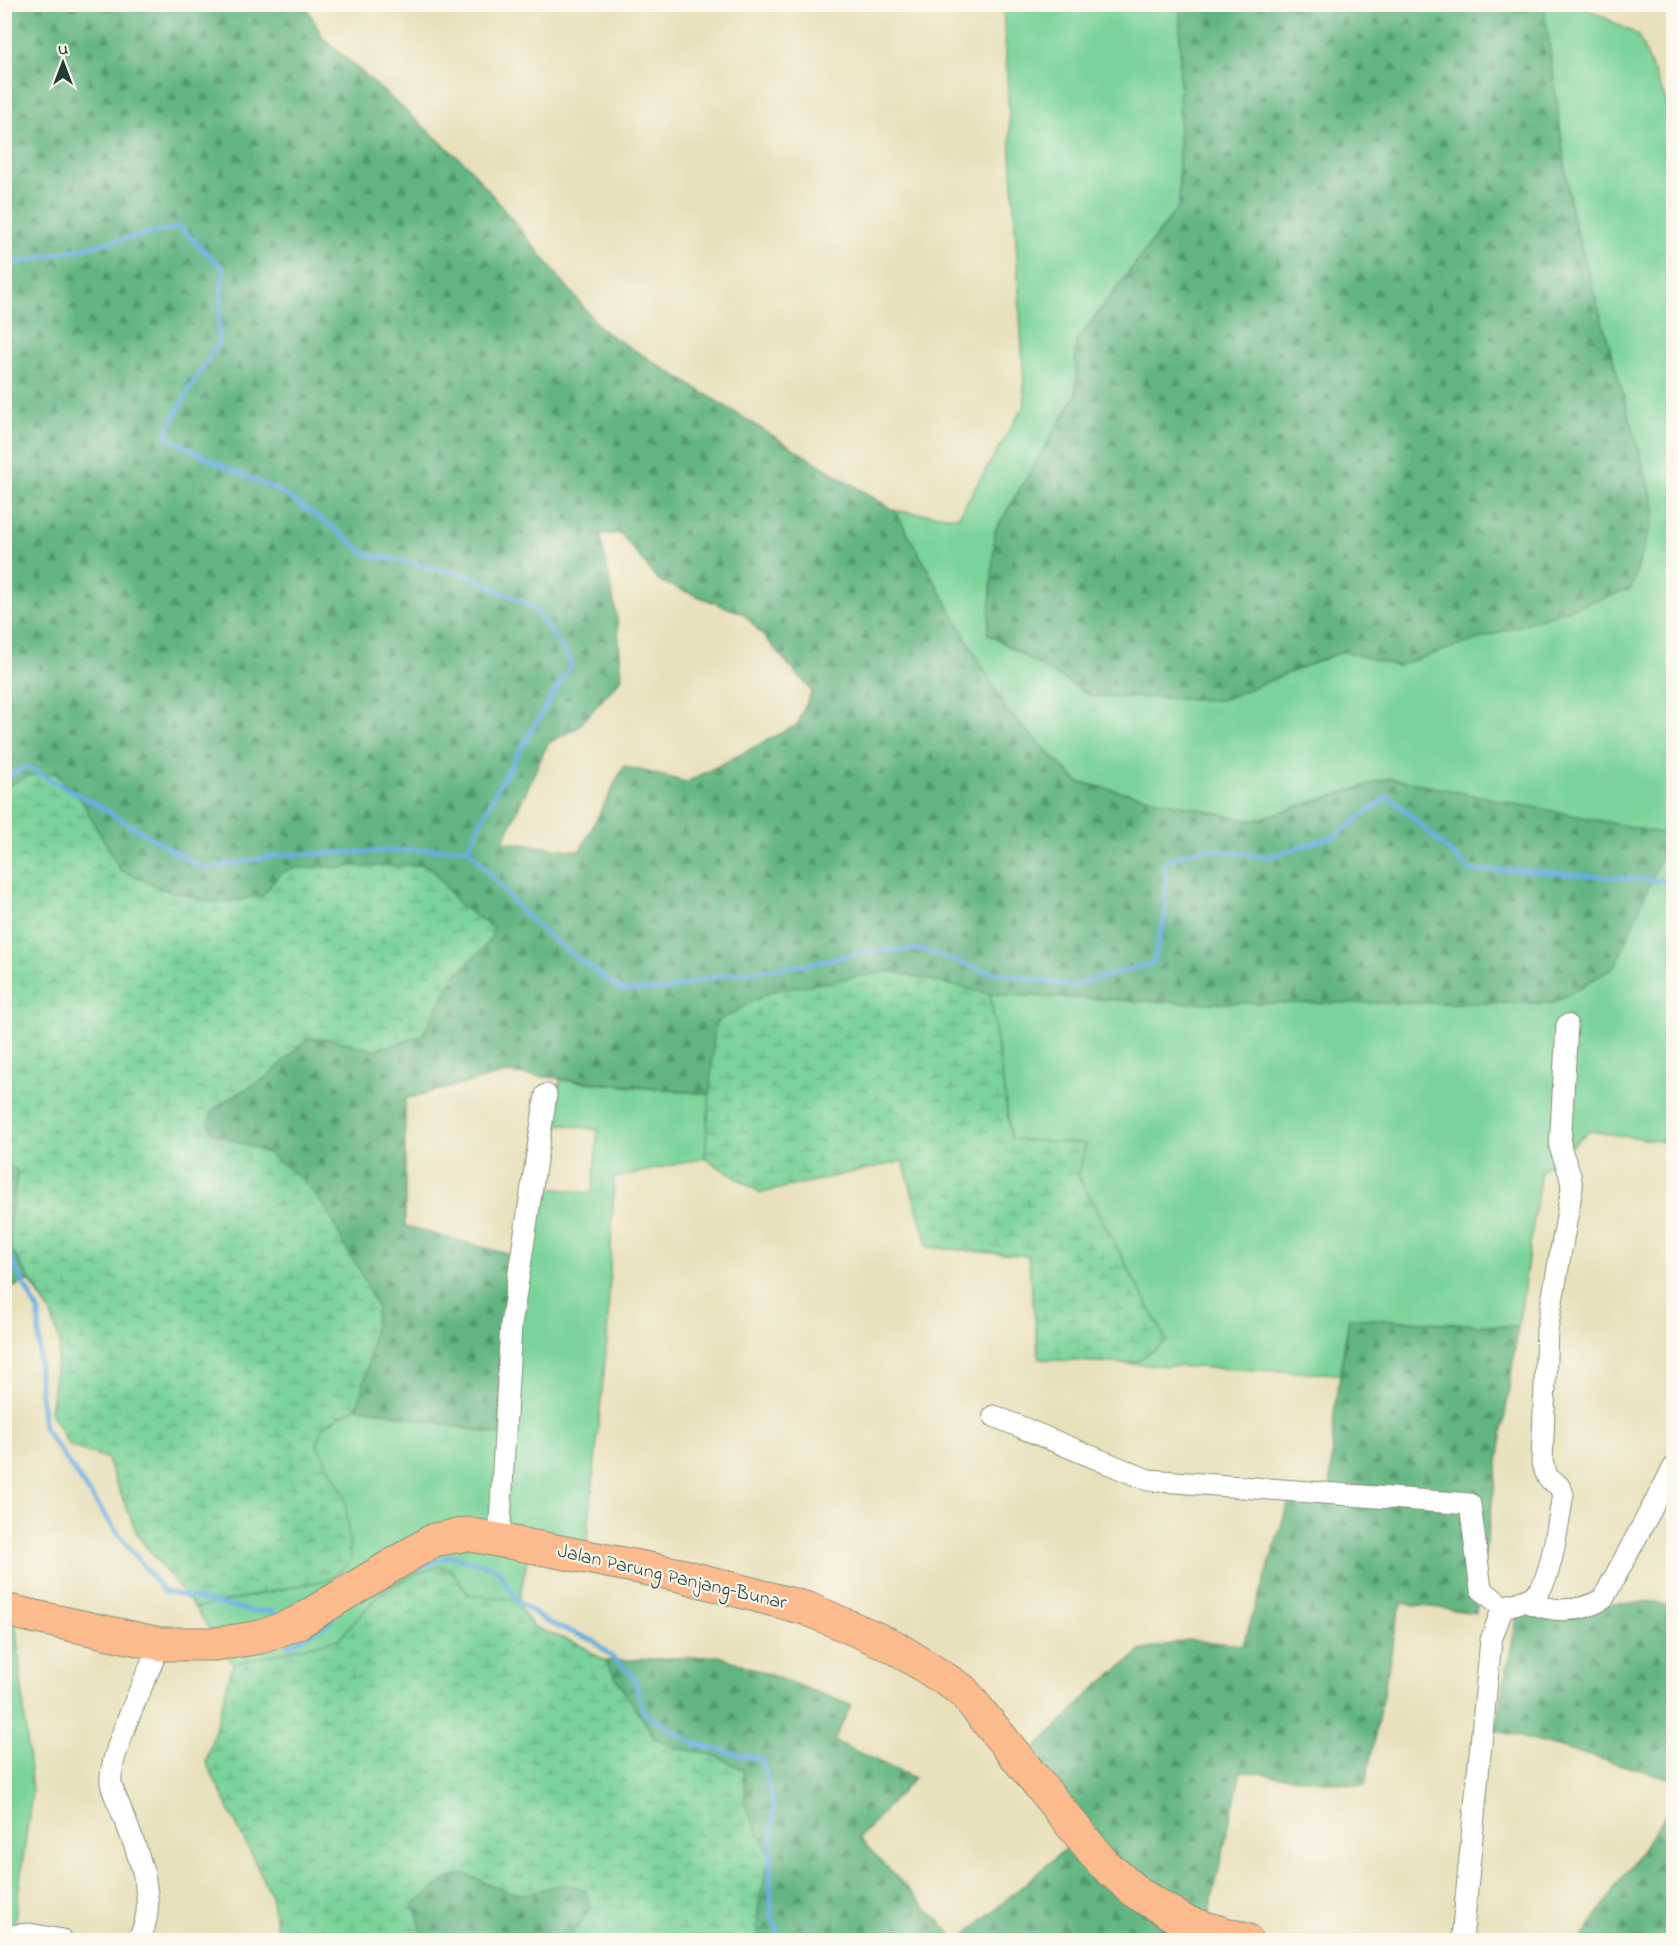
<svg xmlns="http://www.w3.org/2000/svg" width="1678" height="1945" viewBox="0 0 1678 1945" font-family="'Indie Flower',sans-serif">
  <style>
    .green { fill: #79d39a; stroke: #4c8867; stroke-width: 1.5 }
    .forest { fill: url(#forest-firs); stroke: #40795b; stroke-width: 1.5; fill-rule: evenodd }
    .wetland { fill: url(#wetland-marsh); stroke: #4c8867; stroke-width: 1.5 }
    .lines { fill: none; stroke-linecap: round; stroke-linejoin: round }
    .stream { stroke: #6aaee0; stroke-width: 5 }
    .minor-casing { stroke: #848e78; stroke-width: 23 }
    .primary-casing { stroke: #848e78; stroke-width: 35 }
    .minor { stroke: #fff; stroke-width: 21 }
    .primary { stroke: #fbbb8c; stroke-width: 33 }
    .labels { text-anchor: middle; dominant-baseline: central; stroke-width: 4.5; stroke-linejoin: round; paint-order: stroke }
    .street-label { font-size: 20px; fill: #1f3d34; stroke: #fbf7ec }
  </style>
  <defs>
    <pattern id="forest-firs" width="22" height="20" patternUnits="userSpaceOnUse" patternTransform="scale(1.5)"><rect width="22" height="20" fill="#62b582"/><path d="M5 1l3.5 6h-7zM16 11l3.5 6h-7z" fill="#50946b"/></pattern>
    <pattern id="wetland-marsh" width="20" height="14" patternUnits="userSpaceOnUse" patternTransform="scale(1.5)"><rect width="20" height="14" fill="#79d39a"/><path d="M1 5h8M5 5V1M11 12h8M15 12V8" fill="none" stroke="#63ac7e"/></pattern>
  </defs>
  <rect width="100%" height="100%" fill="#fbf7ec"/>
  <filter id="ink" filterUnits="userSpaceOnUse"><feTurbulence type="fractalNoise" baseFrequency=".0167" numOctaves="2"/><feDisplacementMap in="SourceGraphic" scale="12" xChannelSelector="R" yChannelSelector="G"/><feConvolveMatrix kernelMatrix="1 2 1 2 8 2 1 2 1" color-interpolation-filters="sRGB"/></filter>
  <filter id="wash" filterUnits="userSpaceOnUse"><feTurbulence type="fractalNoise" baseFrequency=".008" numOctaves="4" result="noise"/><feDisplacementMap in="SourceGraphic" scale="24" xChannelSelector="R" yChannelSelector="G"/><feGaussianBlur stdDeviation="1.35" result="paint"/><feColorMatrix in="noise" values="0 0 0 0 0 0 0 0 0 0 0 0 0 0 0 0 0 1.4 0 .05"/><feComposite in="paint" operator="in"/></filter>
  <g filter="url(#wash)">
    <rect width="100%" height="100%" fill="#e8e0bb"/>
    <path class="green" d="M1003,5H1180L1179,206L1076,342V395L995,531L1221,700L1344,651L1397,666L1571,211L1544,5H1580L1638,35L1674,120V253L1669,290L1674,294L1673,1143L1589,1131L1541,1171L1518,1327L1349,1318L1340,1374L1132,1364L1167,1341L1078,1175L1011,1139L990,994L1190,1003L1390,778L1252,821L1078,782L1007,711L895,511L958,517L1025,404Z
      M560,1080L710,1094L705,1158L614,1178L607,1341L586,1551L531,1540L519,1600L469,1595L451,1570L440,1566L413,1575L380,1593L339,1639L233,1664L195,1608L329,1579L345,1496L317,1445L324,1425L357,1407L501,1435L540,1187L592,1193L598,1130L552,1123Z
      M4,1614L15,1619L32,1791L12,1940H4Z"/>
    <path class="forest" d="M305,4L323,38L469,167L603,331L895,511L1007,711L1078,782L1252,821L1390,778L1670,835L1615,967L1553,1003H1190L990,994L889,971L716,1023L710,1094L506,1073L405,1099V1226L526,1259L501,1435L357,1407L367,1371L358,1267L343,1244L328,1211L266,1152L212,1133L209,1123L212,1112L221,1103L267,1077L307,1039H332L375,1050L422,1036L454,978L479,952L493,928L457,903L431,868L281,873L262,896L226,902H211L163,889L120,870L81,800L29,776L5,787V5ZM600,534H621L659,581L744,614L812,691L797,725L687,782L624,766L580,851L503,842L548,743L577,728L622,678L617,618Z
      M1180,5H1544L1571,211L1656,510L1631,589L1397,666L1343,651L1221,700L1091,696L988,634L995,531L1076,395V342L1179,206Z
      M5,1162L18,1171L9,1227L11,1249L50,1311L29,1280L5,1291Z
      M1349,1318L1518,1327L1476,1613L1401,1603L1365,1786L1241,1771L1205,1931L1238,1940H960L1079,1837L1028,1756L1094,1689L1141,1651L1187,1640L1243,1645L1290,1498L1330,1496L1334,1412Z
      M1656,1602L1673,1608V1779L1495,1730L1519,1609Z
      M719,1656L851,1705L834,1741L914,1778L859,1838L957,1940H762L757,1928L759,1900L769,1856L746,1807L743,1770L714,1755L675,1748L654,1737L605,1661Z
      M1673,1804V1940H1580Z
      M464,1874C476,1878 507,1893 518,1893C544,1894 559,1876 587,1891L590,1910L567,1940H424L414,1903L448,1879Z"/>
    <path class="wetland" d="M55,773L81,800L120,870L163,889L211,902H226L262,896L281,873L297,868L421,865L431,867L457,903L493,928C493,946 464,964 454,978C442,996 433,1017 422,1036L375,1050L332,1039H307L267,1077L221,1103L212,1112L209,1123L212,1133L266,1152L304,1181L328,1211L343,1244L358,1267L377,1308L367,1371L357,1407L324,1425L317,1444L345,1496L351,1561L330,1579L195,1608L138,1536L106,1458L69,1446L50,1411L60,1342L50,1311L11,1249L9,1227L18,1171L4,1162V787L29,776Z
      M889,971L990,994L1011,1139L1086,1144L1078,1176L1167,1341L1132,1364L1039,1359L1028,1256L928,1247L903,1161L761,1193L705,1158L715,1023L770,992Z
      M440,1566L451,1570L469,1595L519,1600L521,1610L533,1627L580,1645L605,1661L654,1737L675,1748L714,1755L743,1770L746,1807L770,1856L759,1901L757,1928L762,1940H567L590,1910L586,1891C559,1876 544,1894 518,1894C506,1893 477,1878 464,1874L448,1879L414,1903L424,1940H272L277,1931L271,1895L206,1762L233,1664L339,1639L380,1593L413,1575Z"/>
    <g class="lines">
      <path class="stream" d="M4,259L16,263L179,227L223,268L218,344L186,395L165,436L223,466L281,492L335,529L366,554L468,575L533,607L572,663L498,787L468,848
        M4,777L27,767L94,803L203,869L280,855L468,848
        M468,848L521,911L554,941L621,990H667L720,975L804,965L864,952L920,949L985,971L1071,986L1153,963L1165,917V861L1201,848L1268,857L1335,836L1389,796L1471,871L1516,870L1674,882
        M4,1167V1168
        M4,1246L39,1313V1378L44,1428L111,1524L163,1591L251,1611H273L277,1620
        M418,1568L450,1556L496,1568L518,1601L547,1622L594,1641L633,1676L644,1713L695,1744L762,1760L774,1806L770,1864L771,1913L780,1940
        M286,1639L289,1646L331,1621"/>
    </g>
  </g>
  <g filter="url(#ink)">
    <g class="lines">
      <defs>
        <path id="minor" d="M994,1416L1148,1480L1470,1504L1481,1589L1503,1607
          M499,1541L511,1325L546,1095
          M1523,1601C1550,1611 1576,1615 1603,1599L1674,1467
          M4,1936L29,1934L62,1940
          M137,1940C162,1906 136,1847 122,1813C119,1803 112,1792 111,1782C108,1756 148,1673 160,1644
          M1462,1940L1491,1640L1503,1607C1514,1604 1528,1601 1537,1593C1552,1579 1559,1516 1563,1494L1559,1486L1548,1478L1542,1463L1547,1330L1572,1188L1570,1175L1560,1147L1567,1025"/>
        <path id="primary" d="M4,1610L160,1644H216L261,1637L295,1624L434,1540L467,1534L680,1575L808,1609L893,1646L962,1690L1103,1863L1137,1893L1185,1922L1246,1940"/>
      </defs>
      <use href="#minor" class="minor-casing"/>
      <use href="#primary" class="primary-casing"/>
      <use href="#minor" class="minor"/>
      <use href="#primary" class="primary"/>
    </g>
  </g>
  <g class="labels">
    <g class="street-label">
      <text transform="translate(672 1578) rotate(13)">Jalan Parung Panjang–Bunar</text>
    </g>
  </g>
  <rect width="1678" height="1945" fill="none" stroke="#fbf7ec" stroke-width="24"/>
  <g transform="translate(63 63)" stroke="#fbf7ec" stroke-width="4.5" paint-order="stroke">
  <path d="M0-4.5L10 22L0 15L-10 22Z" fill="#1f3d34"/>
  <text y="-9" font-size="16" font-weight="bold" text-anchor="middle" fill="#1f3d34">U</text>
  </g>
</svg>
